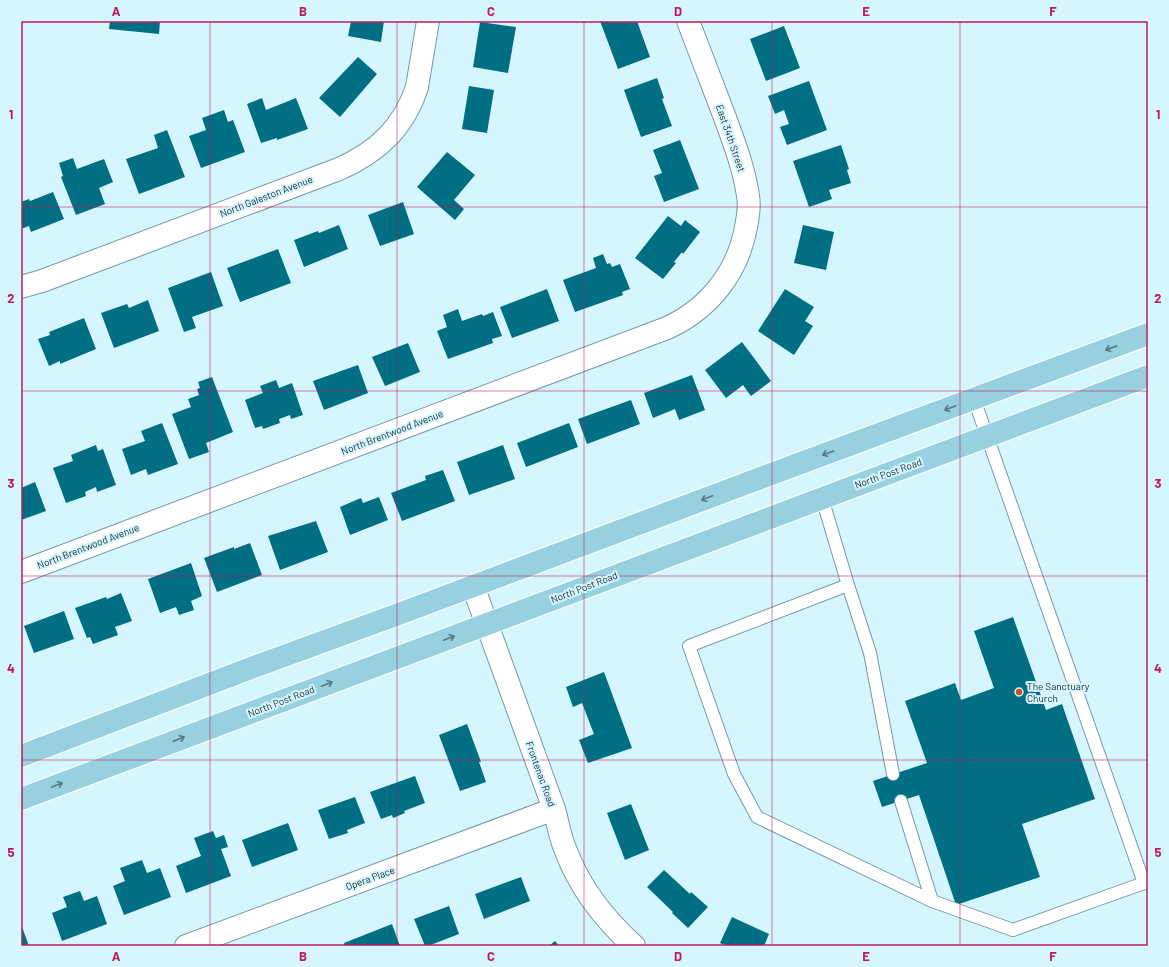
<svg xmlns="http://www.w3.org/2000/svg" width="1169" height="967" viewBox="0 0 1169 967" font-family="Barlow,sans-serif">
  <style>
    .building { fill: #006e83 }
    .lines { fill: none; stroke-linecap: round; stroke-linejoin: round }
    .lane-casing { stroke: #7499a3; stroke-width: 14 }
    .street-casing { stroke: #7499a3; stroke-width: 24 }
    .primary-casing { stroke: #fff; stroke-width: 24 }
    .lane { stroke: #fff; stroke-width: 12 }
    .street { stroke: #fff; stroke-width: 22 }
    .primary { stroke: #97d1e0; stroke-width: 22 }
    .oneway { stroke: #567882 }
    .grid { fill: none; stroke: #c2185b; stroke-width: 1; stroke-opacity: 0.55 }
    .poi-dot { fill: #d0481d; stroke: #d6f6ff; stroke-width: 1.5 }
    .labels { text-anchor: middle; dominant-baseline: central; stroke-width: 4; stroke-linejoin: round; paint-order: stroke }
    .street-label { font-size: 10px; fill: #213035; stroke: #d6f6ff }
    .poi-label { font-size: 10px; fill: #213035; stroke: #d6f6ff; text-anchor: start }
    .neatline { fill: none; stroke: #c2185b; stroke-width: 1.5 }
    .grid-label { font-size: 13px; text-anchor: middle; font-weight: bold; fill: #c2185b }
  </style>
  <rect width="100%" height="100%" fill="#d6f6ff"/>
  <path class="building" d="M110,21H160L159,34L109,29Z
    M351,21H384L381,42L348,36Z
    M600,21H637L650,57L618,69Z
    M480,22L516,27L508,73L473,67Z
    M784,26L800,68L766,81L750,39Z
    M358,57L377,74L340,117L319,98Z
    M657,78L664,98L662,99L672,126L641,137L624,90Z
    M809,81L827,130L787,145L780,127L789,124L784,110L775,114L768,96Z
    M469,86L494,90L487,133L462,129Z
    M262,98L266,110L296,98L308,129L277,140V138L261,143L247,104Z
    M224,110L228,122L233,120L245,152L201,168L189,136L206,130L202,118Z
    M167,130L185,177L139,194L126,159L158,148L154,135Z
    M680,140L699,189L664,202L654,176L662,173L653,150Z
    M841,145L849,169L847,170L851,183L829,190L832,199L809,207L793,161Z
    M447,152L475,175L454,200L464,209L455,220L417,187Z
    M73,158L77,169L104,159L113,182L99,188L105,204L76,215L61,177L63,176L59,163Z
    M53,192L64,219L31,232L29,226L21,229V202L29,199L30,201Z
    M403,202L414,234L380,246L368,215Z
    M668,216L681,226L685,220L700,232L683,254L682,252L674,262L676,263L663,279L635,258Z
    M339,225L348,249L304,267L294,240L318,231L319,233Z
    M803,225L834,232L826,270L794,263Z
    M278,249L291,283L240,302L227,268Z
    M603,254L607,264L610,263L612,267L620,264L630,289L622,292L623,295L575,312L563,280L596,268L593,258Z
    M211,272L223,306L192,317L196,328L184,332L168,288Z
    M547,289L559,321L512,338L500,307Z
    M785,289L814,307L805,321L813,326L794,355L758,331Z
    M148,300L159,331L114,348L101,313L127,304L129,308Z
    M458,309L462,321L482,314L483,316L493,312L502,336L492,339L493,343L448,359L437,331L447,327L443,315Z
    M84,318L96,349L60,364V361L49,366L38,339L50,335L49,332Z
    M742,342L771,381L751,396L743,385L726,398L705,370Z
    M408,343L420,372L385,386L372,357Z
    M358,365L368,393L324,410L313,381Z
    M692,375L705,410L679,420L675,409L653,418L644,393Z
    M212,377L233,432L206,443L209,452L189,459L172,414L191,407L188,399L199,395L197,389L200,388L198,382Z
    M276,380L279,388L292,383L303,415L291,419L290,415L279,419L280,423L263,429L262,426L255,428L245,400L263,393L260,386Z
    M631,400L640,424L587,444L578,419Z
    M162,423L178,464L148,475L146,469L131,475L122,449L145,441L141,431Z
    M569,423L578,447L526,467L517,443Z
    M96,445L98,451L103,449L116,485L97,492L96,487L85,492L86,496L66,503L53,468L73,461L71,455Z
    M503,445L515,479L469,495L457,462Z
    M443,470L455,501L402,521L391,493L426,480L425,476Z
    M35,482L46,511L21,520V488Z
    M379,497L388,520L350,535L340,507L361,498L363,503Z
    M316,521L328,552L280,570L268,536Z
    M250,543L262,575L217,592L204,558L234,547V549Z
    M191,563L202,596L191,601L194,610L179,615L176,607L160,613L148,579Z
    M121,593L132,621L115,627L118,635L93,644L90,637L87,638L75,608L106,597L107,599Z
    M64,611L74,639L34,653L24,626Z
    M1013,617L1046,710L1062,704L1095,799L1022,824L1040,877L956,905L919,795L882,807L873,781L927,763L905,701L955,683L961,700L994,688L974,631Z
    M604,672L632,748L588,763L579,740L594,734L582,703L573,707L566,687Z
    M467,724L481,762H479L486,782L460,791L439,735Z
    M415,776L425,803L404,811L405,813L393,818L392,815L381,819L370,792Z
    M355,797L365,823L347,830L348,833L329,839L318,810Z
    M631,804L649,850L625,860L607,813Z
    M288,823L298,850L252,867L242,840Z
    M213,831L216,838L224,835L228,847L221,849L231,876L186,893L176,866L201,856L194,838Z
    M142,860L147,873L160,868L171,897L124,915L113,886L125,881L120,868Z
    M664,870L690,894L691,892L708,907L688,928L672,913L673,912L647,887Z
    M521,877L530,901L484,919L475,894Z
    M80,891L84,901L97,896L107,924L62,941L52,913L67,907L63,897Z
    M449,906L459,934L428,946H425L414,919Z
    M732,917L769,934L764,946H727L720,943Z
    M21,924L29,946H21Z
    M392,924L400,946H345L344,943Z
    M555,941L559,946H549Z"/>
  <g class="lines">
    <defs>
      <path id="lane" d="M822,498L848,585
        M893,774L870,653L848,585L689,646L734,774L757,817L932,901L1013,930L1144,883L974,399
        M901,801L932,901"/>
      <path id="street" d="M21,287L42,281L339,169C378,152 404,127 417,87L428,21
        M21,572L667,328C709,309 738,272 746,227C748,217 750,206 748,196C744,168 734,142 724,115C712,84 700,52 688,21
        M473,586L554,809C558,823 560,838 566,851C580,888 604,919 634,946
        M186,946L554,809"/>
      <path id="primary" d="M21,756L251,668L396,615L742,485L1148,334
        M21,799L1148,376"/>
    </defs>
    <use href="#lane" class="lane-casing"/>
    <use href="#street" class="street-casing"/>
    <use href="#primary" class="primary-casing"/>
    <use href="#lane" class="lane"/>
    <use href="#street" class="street"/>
    <use href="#primary" class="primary"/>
  </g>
  <defs><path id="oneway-shaft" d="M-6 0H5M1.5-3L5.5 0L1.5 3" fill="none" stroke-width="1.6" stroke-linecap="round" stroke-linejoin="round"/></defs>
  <g class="oneway">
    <use href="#oneway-shaft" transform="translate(1111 348) rotate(160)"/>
    <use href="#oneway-shaft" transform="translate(950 408) rotate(160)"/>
    <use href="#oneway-shaft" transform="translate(828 453) rotate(160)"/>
    <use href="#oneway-shaft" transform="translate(707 498) rotate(159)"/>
    <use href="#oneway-shaft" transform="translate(449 638) rotate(-21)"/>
    <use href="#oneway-shaft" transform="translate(327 684) rotate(-21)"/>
    <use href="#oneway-shaft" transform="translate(179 739) rotate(-21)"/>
    <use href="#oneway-shaft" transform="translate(57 785) rotate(-21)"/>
  </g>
  <path class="grid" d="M210,21V946M397,21V946M584,21V946M772,21V946M960,21V946M21,207H1148M21,391H1148M21,576H1148M21,760H1148"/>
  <circle class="poi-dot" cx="1019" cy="692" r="4"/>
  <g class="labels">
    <g class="street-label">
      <text transform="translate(731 138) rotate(71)">East 34th Street</text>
      <text transform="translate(266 196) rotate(-21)">North Galeston Avenue</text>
      <text transform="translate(392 432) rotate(-21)">North Brentwood Avenue</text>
      <text transform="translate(888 473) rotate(-20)">North Post Road</text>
      <text transform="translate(88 546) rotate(-21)">North Brentwood Avenue</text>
      <text transform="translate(584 587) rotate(-21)">North Post Road</text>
      <text transform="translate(281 701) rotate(-21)">North Post Road</text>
      <text transform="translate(541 774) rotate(70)">Frontenac Road</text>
      <text transform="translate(370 878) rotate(-20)">Opera Place</text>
    </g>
    <g class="poi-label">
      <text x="1027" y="686">The Sanctuary<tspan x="1027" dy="12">Church</tspan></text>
    </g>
  </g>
  <rect width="1169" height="967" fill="none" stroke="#d6f6ff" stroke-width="44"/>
  <rect x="22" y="22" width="1125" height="923" class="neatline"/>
  <g class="grid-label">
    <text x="116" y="16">A</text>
    <text x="303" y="16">B</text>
    <text x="491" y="16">C</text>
    <text x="678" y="16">D</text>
    <text x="866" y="16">E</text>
    <text x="1053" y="16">F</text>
    <text x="11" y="119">1</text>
    <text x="1158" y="119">1</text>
    <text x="11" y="303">2</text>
    <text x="1158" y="303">2</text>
    <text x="11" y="488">3</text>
    <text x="1158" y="488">3</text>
    <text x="11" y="673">4</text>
    <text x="1158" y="673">4</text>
    <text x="11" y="857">5</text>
    <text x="1158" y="857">5</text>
    <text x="116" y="961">A</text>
    <text x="303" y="961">B</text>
    <text x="491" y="961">C</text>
    <text x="678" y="961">D</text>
    <text x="866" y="961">E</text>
    <text x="1053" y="961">F</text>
  </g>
</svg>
